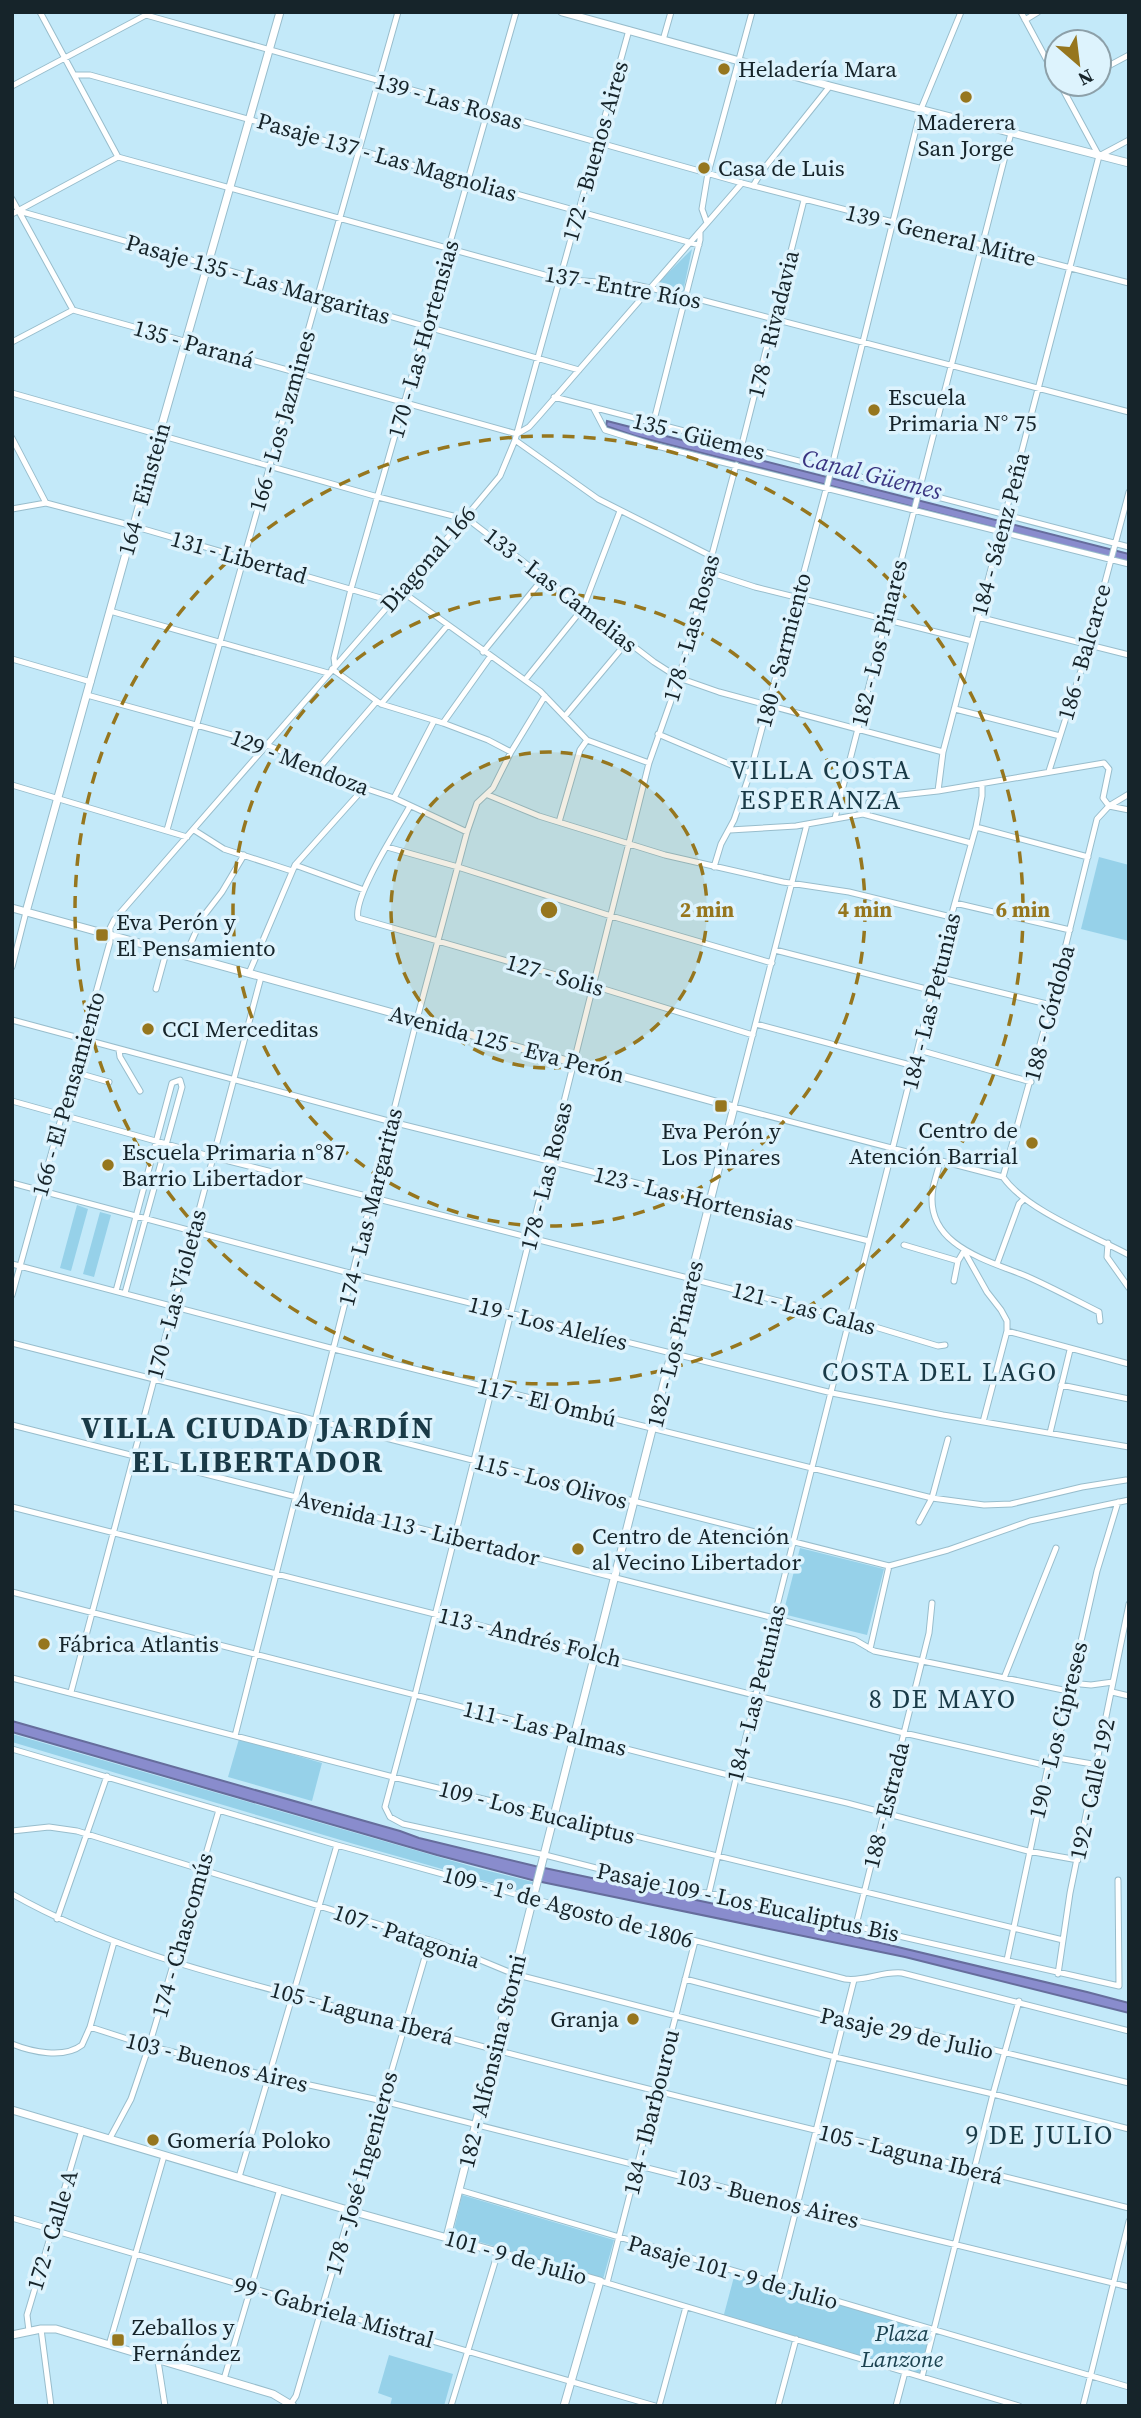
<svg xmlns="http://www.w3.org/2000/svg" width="1141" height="2418" viewBox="0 0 1141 2418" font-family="'Source Serif 4',serif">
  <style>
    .green { fill: #96d1e9 }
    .water { fill: #898ccd; stroke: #666d9c; stroke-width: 2 }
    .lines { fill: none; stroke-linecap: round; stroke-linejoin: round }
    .minor-casing { stroke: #98bdcc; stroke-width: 7 }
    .tertiary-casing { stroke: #98bdcc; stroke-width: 9 }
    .minor { stroke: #fff; stroke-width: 5 }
    .tertiary { stroke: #fff; stroke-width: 7 }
    .ring { fill: none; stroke: #96761e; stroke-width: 3.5; stroke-dasharray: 12 9 }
    .poi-dot { fill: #96761e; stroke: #ddf3fd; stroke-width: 2.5 }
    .labels { text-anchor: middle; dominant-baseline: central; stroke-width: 7; stroke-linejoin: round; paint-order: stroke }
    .poi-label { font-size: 23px; fill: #16242a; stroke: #ddf3fd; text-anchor: start }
    .street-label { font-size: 23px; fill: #16242a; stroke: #ddf3fd }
    .park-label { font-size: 23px; font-style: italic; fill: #1b4250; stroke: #ddf3fd }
    .water-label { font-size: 24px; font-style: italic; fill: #393481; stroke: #ddf3fd }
    .quarter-label { font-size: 26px; letter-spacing: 2px; fill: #193a47; stroke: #ddf3fd }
    .district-label { font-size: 30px; font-weight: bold; letter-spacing: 2px; fill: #193a47; stroke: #ddf3fd }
    .centre { fill: #96761e; stroke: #ddf3fd; stroke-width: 3.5 }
    .ring-label { font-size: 21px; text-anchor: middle; font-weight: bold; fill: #96761e; stroke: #ddf3fd; stroke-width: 7; stroke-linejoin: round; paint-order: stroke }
  </style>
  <rect width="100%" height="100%" fill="#c3e9f9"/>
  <path class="green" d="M692,249L683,292L655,286Z
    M1099,857L1129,865V941L1081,929Z
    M77,1205L88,1209L71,1271L60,1268Z
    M100,1212L111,1215L94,1277L83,1274Z
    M800,1548L884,1569L867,1635L783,1614Z
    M12,1734L477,1868L533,1882L531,1891L527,1893L354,1844L12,1742Z
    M239,1739L322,1763L312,1801L228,1777Z
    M462,2195L614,2240L603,2279L453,2234Z
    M735,2273L934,2331L922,2377L723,2318Z
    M389,2355L453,2374L444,2406H390L392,2398L378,2393Z"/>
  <path class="water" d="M607,421L1129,554V562L635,436L606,426Z
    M12,1721L400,1831L419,1838L535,1866L729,1907L1087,1992L1129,2003V2013L905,1957L532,1880L437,1855L12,1732Z"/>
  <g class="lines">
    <defs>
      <path id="minor" d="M40,12L118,157
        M1021,12L1057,79
        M146,15L742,183L1129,283
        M1025,20L1038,12
        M663,40L671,12
        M1099,71L1129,55
        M74,75H90L699,245
        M1060,84L1099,156
        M12,86L146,15
        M1063,90L1074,84
        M1099,156L1129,140
        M118,157L559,279L636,285L686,296L1129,412
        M753,186L762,171L830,86
        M12,199L73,310
        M19,211L579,370
        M12,214L118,157
        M707,223L702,209L708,173L752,12
        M73,310L517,434
        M12,342L73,310
        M12,393L378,497L469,520L654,662L679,678L719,692L943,752
        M554,397L1129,547
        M594,409L605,430L653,445L1129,564
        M653,424L700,240V232
        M517,434L529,427L538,417L742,183
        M12,438L46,503
        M515,440L598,499L713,557
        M741,448L804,200
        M736,465L679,678L649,763L415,1695L385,1807L390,1817L403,1824L545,1855L690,1892L709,1893L1119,1986L1118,1880
        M12,509L46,503L133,526L391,601
        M709,572L755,587L972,641
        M401,591L540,691L587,740L649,763
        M110,611L328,673
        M978,617L1129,655
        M483,652L545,576
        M12,659L91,682
        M335,666L334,658L351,589L516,12
        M332,669L381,704L443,723L488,740L511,752
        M525,680L583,608L620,511
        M87,695L265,744L364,788L394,798L467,832
        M381,704L447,626
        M955,709L1060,736
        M565,716L627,642
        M443,723L490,657
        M658,734L750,773
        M319,768L376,702
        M1049,771L1084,661L1129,492
        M12,785L187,837
        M938,791L943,752L1099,156
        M488,795L539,816L665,855L783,882L849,892L951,917
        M394,798L434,721
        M410,806C398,828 353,896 358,918L594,986L753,1035
        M1109,806L1129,810
        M867,814L869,802L874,798L938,791L1104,763L1109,769L1103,798L1109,806
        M835,818L1011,133
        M559,822L580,750L587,740
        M807,824L734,1107L1003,1177
        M976,827L1088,857
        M167,830L398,12
        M194,830L224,849L292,871
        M730,830L796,826L863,814L971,843
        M387,847L458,867L611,916L772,963
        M295,865L364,890
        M714,867L721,844L734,820L750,773L827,486L921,109L961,12
        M955,903L1070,930
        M775,950L934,991
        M186,954L202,918L222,892L244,855
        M12,967L26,912
        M249,973L295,865L364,788
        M937,977L1051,1005
        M156,989L167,949
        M12,1020L392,1122L869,1241
        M756,1024L914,1066
        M119,1050L120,1057L140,1091
        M919,1050L1031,1082
        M74,1072L109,1082
        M12,1101L213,1157L849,1319L938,1346L945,1345
        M940,1162C938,1170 935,1179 933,1188C923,1245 987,1260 1026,1276C1051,1287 1075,1300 1099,1312L1100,1321
        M1003,1177L1051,1005L1097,819L1109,806L1129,794
        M1003,1177C1027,1211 1092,1235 1129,1255
        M12,1183L353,1274L832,1393L943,1415L1129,1447
        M1108,1243L1107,1257L1129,1288
        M904,1245L958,1261L964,1251
        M964,1251L987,1292L1001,1310L1007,1321V1331L983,1422
        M12,1264L334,1349L932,1498L984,1505L1011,1504L1082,1487L1126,1480
        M997,1264L1019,1204L1024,1199
        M954,1281L958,1261
        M116,1291L172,1083L180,1080L182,1087L125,1293
        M12,1295L110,942V928L114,920L464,519L500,476L515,440L629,30
        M1007,1331L1129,1364
        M12,1343L889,1566L948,1550L1030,1521L1129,1500
        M1061,1385L1129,1399
        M12,1425L774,1618L855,1640L874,1651L1068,1691
        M1050,1433L1070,1350
        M12,1507L904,1733L1048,1766
        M919,1522L932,1498L948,1439
        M12,1592L736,1777L847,1803L1028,1851L1078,1860
        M870,1649L889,1566
        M12,1678L393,1777L1063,1940
        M1004,1678L1056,1548
        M1070,1683L1091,1685L1113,1682
        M71,1692L261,977
        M1112,1692L1129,1696
        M235,1736L417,1019L467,832L477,803L493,788L511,752L545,696
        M12,1749L337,1845L533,1899L845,1979C864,1982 882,1971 902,1973L1129,2031
        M1052,1757L1098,1765
        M12,1831L49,1827L77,1831L439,1943L514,1974L835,2057L993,2094L1129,2129
        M709,1893L774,1618L951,917L976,827L982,796V784
        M12,1894C123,1957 249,1982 370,2016C621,2086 876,2143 1129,2208
        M57,1919L107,1776
        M856,1925L929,1633L932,1603
        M1007,1960L1048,1766L1061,1729L1097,1571L1118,1502
        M1058,1974L1070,1893L1129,1604
        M685,1979L845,2021L901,2033L913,2030L1129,2083
        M90,2027L114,1942
        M12,2044C32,2052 64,2059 82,2045L90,2027L149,2046L268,2076L383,2101L797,2206L1129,2287
        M110,2138L131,2099L149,2046L219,1810
        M239,2177L337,1845
        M459,2190L1129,2387
        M12,2218L655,2406
        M600,2281L1019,2406
        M607,2283L695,1941
        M777,2285L854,1980
        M41,2329L51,2406
        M29,2331L27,2315L82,2130
        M109,2345L164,2156
        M158,2361L165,2406
        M922,2377L993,2094L1019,2001
        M224,2379L280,2189
        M290,2405L296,2396L430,1940
        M451,2406L498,2252
        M659,2406L686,2307
        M778,2406L796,2339
        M896,2406L905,2372
        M1083,2406L1129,2221"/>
      <path id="tertiary" d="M562,12L830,86L1129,163
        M12,908L734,1107L447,2237
        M26,912L159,435L280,12
        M12,2110L351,2211L600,2281L564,2406
        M12,2335L41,2329H56L273,2394L293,2406"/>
    </defs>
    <use href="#minor" class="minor-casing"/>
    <use href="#tertiary" class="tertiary-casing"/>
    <use href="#minor" class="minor"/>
    <use href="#tertiary" class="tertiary"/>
  </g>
  <circle cx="549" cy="910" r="158" fill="#96761e" fill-opacity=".12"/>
  <g class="ring">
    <circle cx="549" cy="910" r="158"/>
    <circle cx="549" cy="910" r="316"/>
    <circle cx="549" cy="910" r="474"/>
  </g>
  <g class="poi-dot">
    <circle cx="724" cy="69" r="7"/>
    <circle cx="966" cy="97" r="7"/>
    <circle cx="704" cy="168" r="7"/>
    <circle cx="874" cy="410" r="7"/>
    <rect x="95" y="928" width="14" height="14" rx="3.5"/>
    <circle cx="148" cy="1029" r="7"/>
    <rect x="714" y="1099" width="14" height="14" rx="3.5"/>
    <circle cx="1032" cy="1143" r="7"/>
    <circle cx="108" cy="1165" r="7"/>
    <circle cx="578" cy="1549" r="7"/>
    <circle cx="44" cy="1644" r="7"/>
    <circle cx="633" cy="2019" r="7"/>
    <circle cx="153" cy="2140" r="7"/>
    <rect x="111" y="2333" width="14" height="14" rx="3.5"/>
  </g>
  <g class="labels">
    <g class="poi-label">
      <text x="738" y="69">Heladería Mara</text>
      <text x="966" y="122" text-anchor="middle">Maderera<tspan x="966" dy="26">San Jorge</tspan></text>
      <text x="718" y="168">Casa de Luis</text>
      <text x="888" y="397">Escuela<tspan x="888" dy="26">Primaria N° 75</tspan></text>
      <text x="116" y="922">Eva Perón y<tspan x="116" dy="26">El Pensamiento</tspan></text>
      <text x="162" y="1029">CCI Merceditas</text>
      <text x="1018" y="1130" text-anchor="end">Centro de<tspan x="1018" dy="26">Atención Barrial</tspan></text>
      <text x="721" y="1131" text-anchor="middle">Eva Perón y<tspan x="721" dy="26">Los Pinares</tspan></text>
      <text x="122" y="1152">Escuela Primaria n°87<tspan x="122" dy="26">Barrio Libertador</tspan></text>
      <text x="592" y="1536">Centro de Atención<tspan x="592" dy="26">al Vecino Libertador</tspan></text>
      <text x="58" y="1644">Fábrica Atlantis</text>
      <text x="619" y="2019" text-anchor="end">Granja</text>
      <text x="167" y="2140">Gomería Poloko</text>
      <text x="132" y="2327">Zeballos y<tspan x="132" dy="26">Fernández</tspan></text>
    </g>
    <g class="street-label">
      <text transform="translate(449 101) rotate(16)">139 - Las Rosas</text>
      <text transform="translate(595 151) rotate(-74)">172 - Buenos Aires</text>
      <text transform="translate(387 157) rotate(16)">Pasaje 137 - Las Magnolias</text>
      <text transform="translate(941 235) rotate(14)">139 - General Mitre</text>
      <text transform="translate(258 279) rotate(16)">Pasaje 135 - Las Margaritas</text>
      <text transform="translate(623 287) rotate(10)">137 - Entre Ríos</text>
      <text transform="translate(773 324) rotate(-76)">178 - Rivadavia</text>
      <text transform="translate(423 339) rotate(-74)">170 - Las Hortensias</text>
      <text transform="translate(194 344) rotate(16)">135 - Paraná</text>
      <text transform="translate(282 421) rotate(-74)">166 - Los Jazmines</text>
      <text transform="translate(699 436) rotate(14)">135 - Güemes</text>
      <text transform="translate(144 489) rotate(-74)">164 - Einstein</text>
      <text transform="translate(1000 534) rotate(-75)">184 - Sáenz Peña</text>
      <text transform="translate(239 557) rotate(16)">131 - Libertad</text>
      <text transform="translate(428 559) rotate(-49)">Diagonal 166</text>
      <text transform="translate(561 590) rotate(38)">133 - Las Camelias</text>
      <text transform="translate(691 628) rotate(-74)">178 - Las Rosas</text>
      <text transform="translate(879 643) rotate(-76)">182 - Los Pinares</text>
      <text transform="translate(783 650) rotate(-75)">180 - Sarmiento</text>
      <text transform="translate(1084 652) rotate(-74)">186 - Balcarce</text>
      <text transform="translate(300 762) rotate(21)">129 - Mendoza</text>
      <text transform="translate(555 975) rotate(16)">127 - Solis</text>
      <text transform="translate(931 1001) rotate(-76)">184 - Las Petunias</text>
      <text transform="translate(1049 1013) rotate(-75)">188 - Córdoba</text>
      <text transform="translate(507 1044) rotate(15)">Avenida 125 - Eva Perón</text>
      <text transform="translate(68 1094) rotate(-74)">166 - El Pensamiento</text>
      <text transform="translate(546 1176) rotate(-76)">178 - Las Rosas</text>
      <text transform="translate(694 1198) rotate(14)">123 - Las Hortensias</text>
      <text transform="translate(370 1207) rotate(-76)">174 - Las Margaritas</text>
      <text transform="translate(176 1294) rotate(-75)">170 - Las Violetas</text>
      <text transform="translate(804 1308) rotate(15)">121 - Las Calas</text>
      <text transform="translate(548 1323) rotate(14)">119 - Los Alelíes</text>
      <text transform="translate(675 1344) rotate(-76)">182 - Los Pinares</text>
      <text transform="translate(547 1402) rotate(14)">117 - El Ombú</text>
      <text transform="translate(551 1481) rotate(15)">115 - Los Olivos</text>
      <text transform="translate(418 1528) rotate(14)">Avenida 113 - Libertador</text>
      <text transform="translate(530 1637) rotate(14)">113 - Andrés Folch</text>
      <text transform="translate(756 1693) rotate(-76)">184 - Las Petunias</text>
      <text transform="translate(545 1728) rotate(14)">111 - Las Palmas</text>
      <text transform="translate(1058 1730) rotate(-76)">190 - Los Cipreses</text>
      <text transform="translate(1092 1789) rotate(-78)">192 - Calle 192</text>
      <text transform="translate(886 1805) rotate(-76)">188 - Estrada</text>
      <text transform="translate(537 1812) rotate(14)">109 - Los Eucaliptus</text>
      <text transform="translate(748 1902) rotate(12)">Pasaje 109 - Los Eucaliptus Bis</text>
      <text transform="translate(568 1907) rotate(15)">109 - 1° de Agosto de 1806</text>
      <text transform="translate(182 1935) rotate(-74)">174 - Chascomús</text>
      <text transform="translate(407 1936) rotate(19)">107 - Patagonia</text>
      <text transform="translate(362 2013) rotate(15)">105 - Laguna Iberá</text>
      <text transform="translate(907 2033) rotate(12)">Pasaje 29 de Julio</text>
      <text transform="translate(492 2061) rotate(-76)">182 - Alfonsina Storni</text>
      <text transform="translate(217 2062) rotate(14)">103 - Buenos Aires</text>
      <text transform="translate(651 2112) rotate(-76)">184 - Ibarbourou</text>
      <text transform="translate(911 2154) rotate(14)">105 - Laguna Iberá</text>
      <text transform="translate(361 2173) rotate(-74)">178 - José Ingenieros</text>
      <text transform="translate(768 2198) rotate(14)">103 - Buenos Aires</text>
      <text transform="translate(52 2230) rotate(-73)">172 - Calle A</text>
      <text transform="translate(516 2257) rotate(16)">101 - 9 de Julio</text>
      <text transform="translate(733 2272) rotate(16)">Pasaje 101 - 9 de Julio</text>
      <text transform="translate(334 2312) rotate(16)">99 - Gabriela Mistral</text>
    </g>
    <g class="park-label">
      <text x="902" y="2333">Plaza<tspan x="902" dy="26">Lanzone</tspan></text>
    </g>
    <g class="water-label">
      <text transform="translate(872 474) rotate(14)">Canal Güemes</text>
    </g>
    <g class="quarter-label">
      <text x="821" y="770">VILLA COSTA<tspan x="821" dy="30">ESPERANZA</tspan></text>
      <text x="940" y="1372">COSTA DEL LAGO</text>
      <text x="943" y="1699">8 DE MAYO</text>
      <text x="1040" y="2135">9 DE JULIO</text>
    </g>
    <g class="district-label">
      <text x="258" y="1427">VILLA CIUDAD JARDÍN<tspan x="258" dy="34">EL LIBERTADOR</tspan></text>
    </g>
  </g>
  <circle cx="549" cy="910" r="10" class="centre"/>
  <g class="ring-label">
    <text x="707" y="917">2 min</text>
    <text x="865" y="917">4 min</text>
    <text x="1023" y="917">6 min</text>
  </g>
  <rect width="1141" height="2418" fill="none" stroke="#16242a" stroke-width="28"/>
  <g transform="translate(1078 63) rotate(152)"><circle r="33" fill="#ddf3fd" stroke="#8da0a9" stroke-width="2"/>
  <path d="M0-5L12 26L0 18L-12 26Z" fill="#96761e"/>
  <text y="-10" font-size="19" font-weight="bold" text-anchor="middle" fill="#16242a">N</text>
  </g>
</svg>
